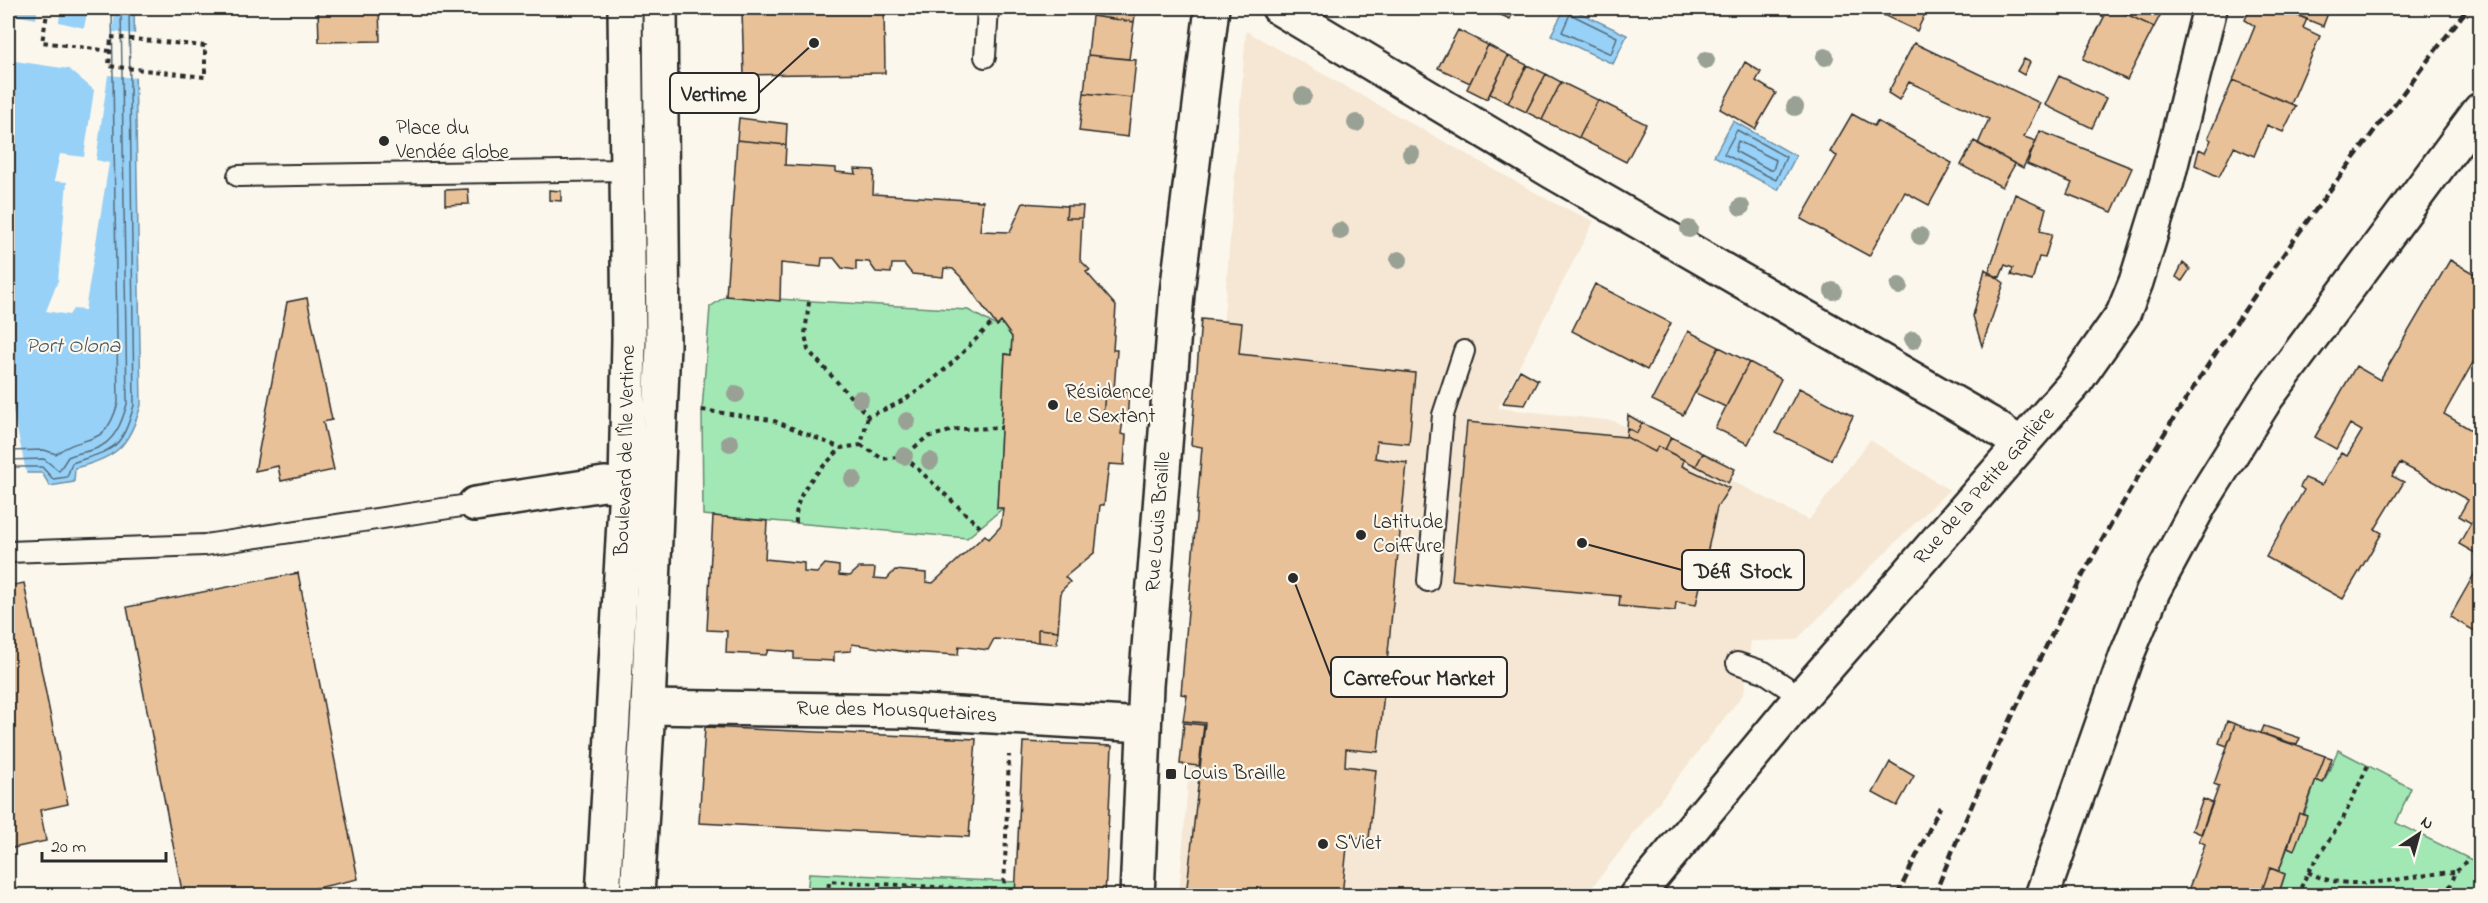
<svg xmlns="http://www.w3.org/2000/svg" width="2488" height="903" viewBox="0 0 2488 903" font-family="'Indie Flower',sans-serif">
  <style>
    .built { fill: #f5e7d3 }
    .green { fill: #a2e8b5; stroke: #668a70; stroke-width: 1.5 }
    .water { fill: #97d1f7; stroke: #6c8fa5; stroke-width: 1.5 }
    .pier { fill: #fbf7ec }
    .lines { fill: none; stroke-linecap: round; stroke-linejoin: round }
    .shore { stroke: #566d7d; stroke-width: 1.5 }
    .building { fill: #e8c198; stroke: #2b2b2b; stroke-width: 1.5 }
    .service-casing { stroke: #2b2b2b; stroke-width: 24 }
    .minor-casing { stroke: #2b2b2b; stroke-width: 38 }
    .tertiary-casing { stroke: #2b2b2b; stroke-width: 38 }
    .secondary-casing { stroke: #2b2b2b; stroke-width: 38 }
    .path { stroke: #2b2b2b; stroke-width: 4; stroke-dasharray: 4.5 4.5; stroke-linecap: butt }
    .service { stroke: #fbf7ec; stroke-width: 20 }
    .minor { stroke: #fbf7ec; stroke-width: 33 }
    .tertiary { stroke: #fbf7ec; stroke-width: 33 }
    .secondary { stroke: #fbf7ec; stroke-width: 33 }
    .rail { stroke: #2b2b2b; stroke-width: 4.5; stroke-dasharray: 9 4.5; stroke-linecap: butt }
    .tree { fill: #99a195 }
    .poi-dot { fill: #2b2b2b; stroke: #fbf7ec; stroke-width: 2 }
    .labels { text-anchor: middle; dominant-baseline: central; stroke-width: 4.5; stroke-linejoin: round; paint-order: stroke }
    .poi-label { font-size: 21px; fill: #2b2b2b; stroke: #fbf7ec; text-anchor: start }
    .street-label { font-size: 21px; fill: #2b2b2b; stroke: #fbf7ec }
    .water-label { font-size: 22px; font-style: italic; fill: #46545e; stroke: #fbf7ec }
    .leader { fill: none; stroke: #2b2b2b; stroke-width: 2 }
    .callout-dot { fill: #2b2b2b; stroke: #fbf7ec; stroke-width: 2 }
    .callout { fill: #fbf7ec; stroke: #2b2b2b; stroke-width: 2 }
    .callout-label { font-size: 22px; text-anchor: middle; font-weight: bold; fill: #2b2b2b }
  </style>
  <rect width="100%" height="100%" fill="#fbf7ec"/>
  <filter id="ink" filterUnits="userSpaceOnUse"><feTurbulence type="fractalNoise" baseFrequency=".0167" numOctaves="2"/><feDisplacementMap in="SourceGraphic" scale="12" xChannelSelector="R" yChannelSelector="G"/><feConvolveMatrix kernelMatrix="1 2 1 2 8 2 1 2 1" color-interpolation-filters="sRGB"/></filter>
  <g filter="url(#ink)">
    <path class="built" d="M1246,31L1556,204L1594,221L1498,408L1614,421L1809,520L1870,440L1949,490L1796,640L1751,641L1744,693L1586,895L1179,896Z"/>
    <path class="green" d="M726,296L968,310L997,326L1001,322L1012,337L1011,355L1005,354L997,508H1003L967,538L703,515L702,410L710,307Z
      M2338,750L2411,788L2396,823L2480,864V875L2473,888L2478,891L2475,895L2278,896L2285,875L2279,871L2288,847L2293,849L2316,780L2324,782Z
      M809,873L1016,882L1015,895L807,896Z"/>
    <path class="water" d="M8,8H134L141,405C129,447 116,458 75,468L74,482L50,486L42,473H8Z
      M1565,8H1570L1627,35L1613,64L1551,35Z
      M1733,121L1796,156L1778,190L1714,156Z"/>
    <path class="pier" d="M38,8H61L59,22L84,28L88,8H115L113,32L138,34V78L108,75L96,160L109,163L85,310L73,309L69,315L46,311L58,281L67,182L54,181L60,154L84,157L94,90L69,69L8,60V14L36,19Z
      M8,387L27,476H9L8,470Z"/>
    <g class="lines">
      <path class="shore" d="M1570,14L1617,37L1611,54L1562,32Z
        M1737,130L1786,157L1776,180L1724,154Z
        M1738,141L1776,160L1773,170H1770L1735,151Z
        M8,451L44,450L56,454C86,431 104,452 118,403L112,8
        M8,460L44,459L59,471L68,457C77,453 86,452 95,449C115,442 122,422 127,404L121,8
        M8,467H42L53,479L67,477L72,463C113,449 122,451 134,405L129,8"/>
    </g>
    <path class="building" d="M318,8H379L380,41L319,42Z
      M755,8H884L885,73L744,75L742,12Z
      M1093,8H1136L1134,22L1092,16Z
      M1485,8H1515L1510,19Z
      M1884,8H1916L1926,12L1917,31L1881,14Z
      M2090,8H2113L2154,27L2127,80L2083,59L2104,17L2089,10Z
      M2113,8H2164L2154,27Z
      M2250,8H2279L2307,19L2303,28L2320,36L2291,104L2233,80L2255,26L2245,20Z
      M2279,8H2330L2323,26Z
      M1092,16L1134,22L1129,59L1088,55Z
      M1458,30L1488,45L1470,83L1438,68Z
      M1914,43L2040,103L2024,137L2036,141L2023,168L1978,144L1989,119L1909,82L1899,100L1888,93Z
      M1488,45L1508,56L1487,99L1467,89Z
      M1088,55L1136,60L1132,98L1084,93Z
      M1508,56L1527,65L1508,103L1490,94Z
      M2024,59L2030,62L2024,75L2017,71Z
      M1745,62L1761,72L1756,81L1776,93L1755,129L1720,109Z
      M1527,65L1546,74L1526,112L1508,103Z
      M1546,74L1561,82L1542,120L1526,112Z
      M2059,76L2106,98L2092,128L2045,105Z
      M2233,80L2296,106L2283,132L2267,125L2254,156L2234,147L2219,177L2195,165L2199,149L2205,152L2211,140L2208,138Z
      M1561,82L1598,100L1579,138L1542,120Z
      M1084,93L1132,98L1128,137L1079,131Z
      M1598,100L1646,124L1626,162L1579,138Z
      M1852,114L1874,126L1877,121L1952,163L1929,205L1905,192L1869,256L1801,219L1837,156L1830,152Z
      M739,118L787,124L786,145L737,140Z
      M2040,131L2132,168L2112,212L2067,194L2072,183L2027,164Z
      M737,140L786,145L785,165L836,168V172L856,174L855,169L874,170L873,194L983,201L980,231L1010,232L1023,203L1067,206L1066,218H1082L1080,260L1090,270L1086,272L1116,306L1113,350H1117L1114,390H1105L1103,420L1123,421L1121,434L1126,435L1124,465L1109,464L1104,505H1100L1095,552L1065,577L1070,582L1061,591L1058,631L1038,629V642L994,639L988,650L959,646L958,655L907,652L852,644L851,651L834,652V661L794,659V652L768,650L766,655L726,653L727,631L707,630L713,516L767,521L765,559L804,563V572L817,573L825,564L839,566V575L850,576L859,568H875L874,578L887,579L895,570L926,573V582L933,583L985,535L989,539L1001,526L1003,508H997L1005,354L1011,355L1012,337L1001,322L997,326L963,279L953,269L944,268L943,277L912,274L904,264H892L891,273L876,272L869,262L856,261V270L842,268L834,258H822L821,267L781,263L780,301L726,296Z
      M1974,141L2015,164L2002,187L1961,165Z
      M468,189L469,204L445,205V190Z
      M549,190L561,191V201L549,200Z
      M2015,194L2046,208L2040,231L2052,234L2045,258L2039,257L2032,281L2011,275L2013,268L2005,265L2000,277L1988,274Z
      M1067,206H1083L1082,218H1066Z
      M2450,260L2480,277V350L2444,414L2480,435V556L2459,544L2471,523L2459,516L2468,500L2400,463L2392,476L2404,482L2375,529L2382,533L2343,599L2266,557L2304,490L2300,487L2305,478L2322,485L2341,453L2347,456L2362,431L2350,424L2336,449L2315,437L2356,366L2380,380Z
      M2183,263L2190,269L2182,281L2176,277Z
      M1985,269L2004,283L1982,346L1973,316Z
      M1595,284L1671,323L1647,370L1572,331Z
      M307,298L332,420L323,422L334,470L281,481L278,466L255,471L287,302Z
      M1201,319L1242,323L1239,354L1415,373L1409,444L1377,441L1375,458L1407,463L1378,752L1346,749L1345,766L1376,770L1369,839L1348,837L1342,896H1186L1205,723L1183,721L1187,695L1181,694L1202,447L1191,445Z
      M1688,331L1719,347L1683,415L1652,400Z
      M1719,347L1749,362L1726,407L1695,393Z
      M1749,362L1781,379L1748,444L1715,428Z
      M1520,370L1538,380L1525,405L1503,403Z
      M1799,388L1853,416L1831,460L1776,433Z
      M1105,390L1129,391L1127,422L1103,420Z
      M1628,415L1642,423L1637,433L1627,428Z
      M1467,422L1626,437L1655,452L1658,446L1665,450L1684,460L1682,466L1729,488L1717,507L1696,605L1676,602L1675,611L1619,606L1620,596L1452,580Z
      M1642,423L1671,437L1665,450L1658,446L1655,452L1626,437L1627,428L1637,433Z
      M1671,437L1703,453L1696,466L1665,450Z
      M1703,453L1735,469L1728,483L1696,466Z
      M2480,564V634L2450,617Z
      M298,573L358,879L280,896H183L127,607Z
      M24,583L68,804L40,810L46,841L8,849V586Z
      M1038,629L1058,631L1057,644L1038,642Z
      M2227,721L2235,724L2227,746L2219,743Z
      M1184,723L1204,725L1199,766L1180,764Z
      M2235,724L2325,756L2303,815L2299,813L2279,871L2270,868L2260,896H2186L2205,844L2199,841L2219,786L2214,784Z
      M2264,726L2300,738L2297,745L2261,733Z
      M705,727L976,739L969,837L699,823Z
      M1023,742L1112,746L1105,896H1015Z
      M2325,756L2332,758L2323,783L2316,780Z
      M1890,762L1914,776L1897,806L1873,793Z
      M2203,799L2212,803L2201,834L2192,830Z
      M2299,813L2307,816L2294,850L2288,847Z
      M2270,868L2285,874L2278,896H2260Z"/>
    <g class="lines">
      <defs>
        <path id="service" d="M985,57L988,8
          M238,176L627,170
          M8,552L205,545L475,504
          M1428,581L1443,415L1464,351
          M1737,663L1764,672L1801,697"/>
        <g id="minor">
          <path d="M1279,8L1553,172L1989,423L2020,444"/>
          <path d="M475,504L604,484L626,486"/>
          <path id="s1" d="M648,707L908,711L1144,725"/>
          <path id="s2" d="M1137,896L1146,686L1177,293L1212,8"/>
        </g>
        <g id="tertiary">
          <path id="s3" d="M1636,896L1801,697L2073,385L2123,314L2136,282L2166,185L2210,8"/>
          <path d="M2042,896L2126,657L2153,591L2200,504L2267,397L2480,110"/>
        </g>
        <g id="secondary">
          <path id="s4" d="M603,896L626,486L629,339L625,8"/>
          <path d="M637,896L648,707L663,344L660,8"/>
        </g>
      </defs>
      <use href="#service" class="service-casing"/>
      <use href="#minor" class="minor-casing"/>
      <use href="#tertiary" class="tertiary-casing"/>
      <use href="#secondary" class="secondary-casing"/>
      <path class="path" d="M48,8L42,42L110,51
        M111,37L205,46V77L109,66Z
        M809,302L805,334L808,350L868,416C923,397 952,363 992,323
        M702,410L772,420L841,448L861,445L868,416
        M861,445L883,459L904,456
        M796,523C794,489 820,471 841,448
        M980,527L904,456L927,437L958,429L1001,428
        M2308,872C2351,896 2409,874 2456,872
        M828,896L829,881L1004,891L1009,755
        M2297,896L2308,872L2343,819L2368,765
        M2446,896L2456,872L2468,859"/>
      <use href="#service" class="service"/>
      <use href="#minor" class="minor"/>
      <use href="#tertiary" class="tertiary"/>
      <use href="#secondary" class="secondary"/>
      <path class="rail" d="M1897,896L1940,807
        M1934,896C2004,722 2088,551 2190,393C2275,259 2372,133 2468,8"/>
    </g>
    <g class="tree">
      <circle cx="1825" cy="57" r="9"/>
      <circle cx="1706" cy="60" r="9"/>
      <circle cx="1303" cy="96" r="9"/>
      <circle cx="1795" cy="107" r="9"/>
      <circle cx="1356" cy="123" r="9"/>
      <circle cx="1411" cy="154" r="9"/>
      <circle cx="1741" cy="207" r="9"/>
      <circle cx="1689" cy="229" r="9"/>
      <circle cx="1340" cy="231" r="9"/>
      <circle cx="1920" cy="236" r="9"/>
      <circle cx="1399" cy="260" r="9"/>
      <circle cx="1899" cy="286" r="9"/>
      <circle cx="1833" cy="291" r="9"/>
      <circle cx="1913" cy="340" r="9"/>
      <circle cx="736" cy="394" r="9"/>
      <circle cx="860" cy="399" r="9"/>
      <circle cx="907" cy="421" r="9"/>
      <circle cx="730" cy="443" r="9"/>
      <circle cx="904" cy="456" r="9"/>
      <circle cx="930" cy="461" r="9"/>
      <circle cx="853" cy="479" r="9"/>
    </g>
  </g>
  <g class="poi-dot">
    <circle cx="384" cy="141" r="6"/>
    <circle cx="1053" cy="405" r="6"/>
    <circle cx="1361" cy="535" r="6"/>
    <rect x="1165" y="768" width="12" height="12" rx="3"/>
    <circle cx="1323" cy="844" r="6"/>
  </g>
  <g class="labels">
    <g class="poi-label">
      <text x="396" y="129">Place du<tspan x="396" dy="24">Vendée Globe</tspan></text>
      <text x="1065" y="393">Résidence<tspan x="1065" dy="24">Le Sextant</tspan></text>
      <text x="1373" y="523">Latitude<tspan x="1373" dy="24">Coiffure</tspan></text>
      <text x="1183" y="774">Louis Braille</text>
      <text x="1335" y="844">S‘Viet</text>
    </g>
    <g class="street-label">
      <text stroke="none"><textPath href="#s4" startOffset="446">Boulevard de l'Île Vertime</textPath></text>
      <text stroke="none"><textPath href="#s3" startOffset="538">Rue de la Petite Garlière</textPath></text>
      <text stroke="none"><textPath href="#s2" startOffset="375">Rue Louis Braille</textPath></text>
      <text stroke="none"><textPath href="#s1" startOffset="249">Rue des Mousquetaires</textPath></text>
    </g>
    <g class="water-label">
      <text x="73" y="347">Port Olona</text>
    </g>
  </g>
  <path class="leader" d="M814 43L759 93M1582 543L1682 570M1293 578L1331 677"/>
  <g class="callout-dot">
    <circle cx="814" cy="43" r="6"/>
    <circle cx="1582" cy="543" r="6"/>
    <circle cx="1293" cy="578" r="6"/>
  </g>
  <g class="callout">
    <rect x="670" y="73" width="89" height="40" rx="6"/>
    <rect x="1682" y="550" width="122" height="40" rx="6"/>
    <rect x="1331" y="657" width="176" height="40" rx="6"/>
  </g>
  <g class="callout-label">
    <text x="714" y="101">Vertime</text>
    <text x="1743" y="578">Défi Stock</text>
    <text x="1419" y="685">Carrefour Market</text>
  </g>
  <rect width="2488" height="903" fill="none" stroke="#fbf7ec" stroke-width="30"/>
  <rect x="15" y="15" width="2458" height="873" fill="none" stroke="#2b2b2b" stroke-width="2" filter="url(#ink)"/>
  <g transform="translate(2419 834) rotate(36)" stroke="#fbf7ec" stroke-width="4.5" paint-order="stroke">
  <path d="M0-4.5L10 22L0 15L-10 22Z" fill="#2b2b2b"/>
  <text y="-9" font-size="16" font-weight="bold" text-anchor="middle" fill="#2b2b2b">N</text>
  </g>
  <path d="M42 852v9h124v-9" fill="none" stroke="#2b2b2b" stroke-width="3"/>
  <text x="51" y="852" font-size="18" fill="#2b2b2b" stroke="#fbf7ec" stroke-width="4.5" paint-order="stroke">20 m</text>
</svg>
